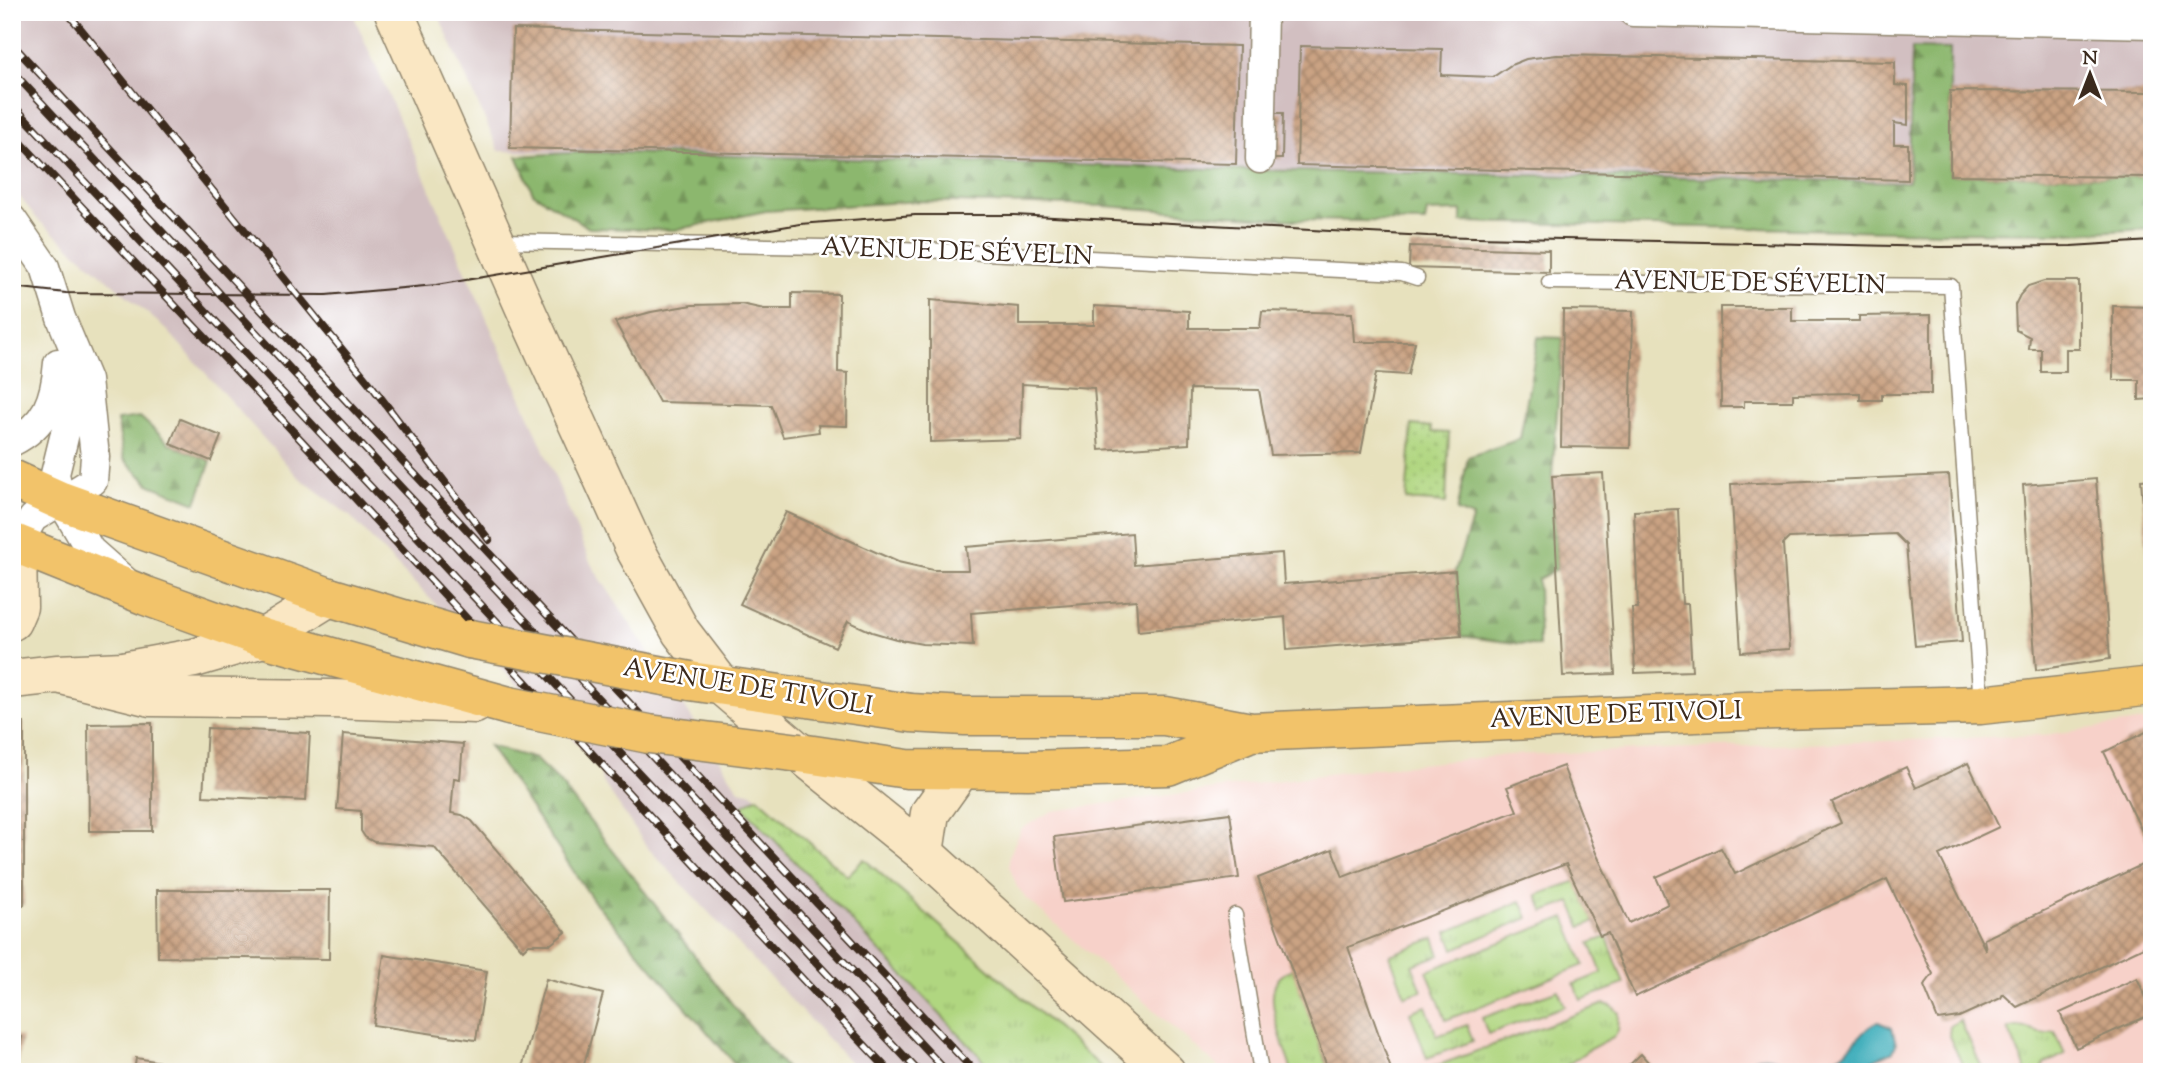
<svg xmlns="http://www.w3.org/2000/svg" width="2164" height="1084" viewBox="0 0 2164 1084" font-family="'Sorts Mill Goudy',serif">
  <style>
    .built { fill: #f7d1c9 }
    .industrial { fill: #d2bfc1 }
    .grass { fill: url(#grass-tufts); stroke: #76804f; stroke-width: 2 }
    .forest { fill: url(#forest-firs); stroke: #647046; stroke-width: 2 }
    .park { fill: url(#park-dots); stroke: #76804f; stroke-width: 2 }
    .water { fill: #3faebb; stroke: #3d6c6c; stroke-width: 2 }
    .building { fill: url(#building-cross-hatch) }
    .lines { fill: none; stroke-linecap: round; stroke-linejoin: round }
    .lane-casing { stroke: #91866e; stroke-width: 17 }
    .street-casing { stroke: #91866e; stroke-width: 31 }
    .secondary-casing { stroke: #91866e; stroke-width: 41 }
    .primary-casing { stroke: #91866e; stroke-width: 41 }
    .lane { stroke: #fff; stroke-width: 14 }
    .street { stroke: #fff; stroke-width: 28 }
    .secondary { stroke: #fae7c3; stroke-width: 38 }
    .primary { stroke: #f2c36a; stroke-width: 38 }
    .tram { stroke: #3b2a1e; stroke-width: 2 }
    .rail-casing { stroke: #3b2a1e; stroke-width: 8 }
    .rail { stroke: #fff; stroke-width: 5; stroke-dasharray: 16; stroke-linecap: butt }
    .primary-bridge-casing { stroke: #91866e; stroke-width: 41; stroke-linecap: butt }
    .primary-bridge { stroke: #f2c36a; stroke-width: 38 }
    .labels { text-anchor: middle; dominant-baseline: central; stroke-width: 5; stroke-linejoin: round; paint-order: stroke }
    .street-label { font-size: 26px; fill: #3b2a1e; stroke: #fff }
  </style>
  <defs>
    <pattern id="grass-tufts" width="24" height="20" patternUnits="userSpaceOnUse" patternTransform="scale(1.75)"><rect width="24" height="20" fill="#b0d680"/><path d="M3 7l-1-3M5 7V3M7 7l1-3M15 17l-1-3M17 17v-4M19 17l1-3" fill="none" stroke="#98b86e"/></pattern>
    <pattern id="forest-firs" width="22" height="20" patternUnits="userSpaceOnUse" patternTransform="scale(1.75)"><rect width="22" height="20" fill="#8cb76e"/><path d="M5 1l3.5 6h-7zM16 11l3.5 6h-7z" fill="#74955a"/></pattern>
    <pattern id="park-dots" width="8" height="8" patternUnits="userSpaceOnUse" patternTransform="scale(1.75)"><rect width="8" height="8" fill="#b0d680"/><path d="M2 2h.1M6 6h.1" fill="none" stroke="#98b86e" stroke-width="1.8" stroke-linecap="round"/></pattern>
    <pattern id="building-cross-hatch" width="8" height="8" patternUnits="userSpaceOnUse" patternTransform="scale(1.75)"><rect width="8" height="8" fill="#caa383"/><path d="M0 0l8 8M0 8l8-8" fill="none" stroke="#a5856b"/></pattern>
  </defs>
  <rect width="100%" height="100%" fill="#fff"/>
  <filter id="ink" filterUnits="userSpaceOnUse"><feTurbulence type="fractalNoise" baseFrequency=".0143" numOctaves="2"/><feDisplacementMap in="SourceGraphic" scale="14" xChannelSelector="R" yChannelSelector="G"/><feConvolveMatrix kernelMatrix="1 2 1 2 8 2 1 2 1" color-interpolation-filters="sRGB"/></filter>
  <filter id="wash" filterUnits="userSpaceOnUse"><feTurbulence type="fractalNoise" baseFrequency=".00686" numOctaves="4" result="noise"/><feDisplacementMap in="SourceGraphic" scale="28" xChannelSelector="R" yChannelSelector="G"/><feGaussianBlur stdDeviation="1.57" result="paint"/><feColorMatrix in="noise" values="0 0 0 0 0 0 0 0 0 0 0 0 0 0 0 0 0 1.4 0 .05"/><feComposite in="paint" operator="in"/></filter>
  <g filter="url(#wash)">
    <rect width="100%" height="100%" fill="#e7e1bd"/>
    <path class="built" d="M2152,720V1072H1224L1026,898L1017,887L1009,866V857L1021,829L1052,811L1350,771L1508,755L2044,735Z"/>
    <path class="industrial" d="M12,12H352L535,429L591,564L739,790L750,792L758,797L743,807L995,1072H859L647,847L602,781L599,765L405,574L350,516L297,476L167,330L38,220L12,187Z
      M437,12H2152V177L1950,175V50L1912,48L1910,182L1443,174L499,151Z"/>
    <path class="grass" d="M758,797L847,876L864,859L1107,1072H995L742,806Z
      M1582,879L1597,921L1581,927L1571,902L1544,912L1537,895Z
      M1521,901L1528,918L1454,949L1447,932Z
      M1565,917L1584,965L1446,1020L1427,971Z
      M1607,937L1624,984L1581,1000L1574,984L1602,973L1590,943Z
      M1434,938L1440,955L1412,965L1422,991L1405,996L1390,955Z
      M1293,968L1329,1072H1292C1286,1051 1265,1001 1276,983C1279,976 1286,972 1293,968Z
      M1558,990L1565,1006L1488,1034L1482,1018Z
      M1604,1004L1612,1006L1619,1013L1618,1031L1615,1036L1588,1050L1558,1072H1432L1431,1068Z
      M1426,1006L1437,1036L1467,1025L1473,1041L1427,1058L1410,1012Z
      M1960,1020L1984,1072H1966L1949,1036L1950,1026Z
      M2016,1027C2032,1027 2036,1037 2055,1032L2065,1054L2045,1064L2041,1072H2027L2008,1029Z"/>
    <path class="forest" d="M1912,48L1950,49V175L2152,177V229L2069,233L1942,232L1461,222V211L1427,212L1425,222L1295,220L1104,206L919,201L766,211L675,230L589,228L533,193L517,156L588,152L1295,171L1909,182Z
      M1538,337L1563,338L1552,476L1557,569L1538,579L1539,646L1461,636L1455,571L1473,517L1457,511L1468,457L1520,439Z
      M140,417L170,444L211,461L196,503L150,485L124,459L117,420Z
      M489,746L535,759L560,783L758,1037L790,1072H742L593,900Z"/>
    <path class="park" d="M1412,425L1431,427L1432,432L1449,433L1446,503L1406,500Z"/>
    <path class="water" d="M1878,1022L1892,1028L1896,1044L1893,1052C1883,1057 1866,1058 1866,1072H1748L1753,1059C1765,1054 1772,1058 1784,1061C1800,1066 1818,1066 1832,1060C1851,1052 1865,1025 1878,1022Z"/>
    <g id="blocks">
      <path class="building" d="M513,29L1239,46L1236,164L510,148Z
        M1300,46L1442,49L1441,75L1493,77L1511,65L1526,59L1557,55L1895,62V85L1908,86V125L1894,123V144H1908V180L1297,165Z
        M1950,91L2152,92V177L1950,175Z
        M1267,113H1283L1282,159H1266Z
        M1410,246L1549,250V272L1409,268Z
        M2044,281H2079V349H2066V372H2041V349H2029L2030,337L2016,330L2015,305L2020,295L2028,286Z
        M792,293L839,294L838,372L848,373L847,426L818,425L819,432L783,437L771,405L659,402L615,322L651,312L692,305L741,304L764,309H792Z
        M930,300L1019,307V325H1094V306L1189,311V328H1260L1262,311L1352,313L1354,342H1415L1408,375L1376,373L1361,453L1271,455L1259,390L1190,389L1189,444L1099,450L1094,388L1022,384L1021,439L930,442Z
        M2113,306L2152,307V399L2139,400V380H2113Z
        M1720,307H1792V321H1859V316L1931,315V394H1882V400H1860V393L1793,394V401H1744V407H1721Z
        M1563,310L1633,311L1630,448L1561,447Z
        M180,419L221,436L211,461L170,444Z
        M1603,473L1615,674L1563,676L1552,476Z
        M1949,475L1962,642L1915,646L1906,545L1895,534L1789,538L1783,544L1790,649L1741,652L1731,484Z
        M2096,479L2110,659L2036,670L2023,485Z
        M2152,479V593H2150L2141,480Z
        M1678,509L1682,604H1688L1692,671L1635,673L1632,608H1638L1634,511Z
        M786,512L898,562L933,570H968L966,547L1132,533L1134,565L1282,553L1284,584L1455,571L1461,636L1287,650L1285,617L1138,631L1136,600L971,613L973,646L922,644L896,639L872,632L848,621L835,647L740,604Z
        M12,723H24V905H12Z
        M152,723V831H89L88,724Z
        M207,728L310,733L306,801L203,796Z
        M2152,729V852L2104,752Z
        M343,734L463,744L460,779L454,778L451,813L462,815L472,821L566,932L551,944H529L523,950L434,847L374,842L365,837L361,831V811L337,809Z
        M1968,763L1999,827L1939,855L1986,951L1984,939L2152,860V943L2017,1007L2003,994L2001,998L1959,1017L1938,1020L1924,986L1933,974L1887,879L1635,997L1608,933L1600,936L1566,864L1348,947L1392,1072H1329L1258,878L1332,849L1343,877L1517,811L1507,787L1563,766L1596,853L1629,923L1668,904L1656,877L1721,848L1735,874L1841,823L1832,802L1906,767L1916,788Z
        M1230,813L1239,878L1063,902L1054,837Z
        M157,890H330L329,959L158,957Z
        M384,955L487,971L476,1040L373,1025Z
        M2137,978L2152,1010V1014L2076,1048L2060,1013Z
        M546,979L603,994L582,1072H537L522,1068Z
        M12,1035L22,1037L16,1072H12Z
        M1641,1054L1657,1072H1622Z
        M136,1058L198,1068V1072H134Z"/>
    </g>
  </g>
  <g filter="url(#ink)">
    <use href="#blocks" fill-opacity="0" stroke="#91866e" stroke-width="2"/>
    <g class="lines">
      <defs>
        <path id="lane" d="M499,241L881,248L1402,273L1417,278
          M1549,282L1951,286L1981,704
          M1235,915L1261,1072"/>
        <path id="street" d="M1633,12L2152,24
          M1260,159L1263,12
          M12,219L45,267L61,318L87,380L95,457L93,481L33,518L17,545
          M68,363L72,381L67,425L55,474L61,501L90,550L124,580
          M12,442C46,425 55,400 58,363"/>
        <path id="secondary" d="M394,12L528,315L634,547L681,632L723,687L800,753L924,853L1166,1072
          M12,621L18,607L17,545
          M58,674L151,697L331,699L475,704
          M12,679L58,674L123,671L194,658L263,638L329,597
          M924,853L930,813L960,771"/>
        <path id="primary" d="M12,479L61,501L329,597L470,639
          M12,542L146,596L263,638L509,706
          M690,681L911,713L965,716H1165L1251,732L1743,711L1981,705L2152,686
          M800,753L907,769L1028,770L1168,766L1251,732"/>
      </defs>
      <use href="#lane" class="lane-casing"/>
      <use href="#street" class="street-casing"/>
      <use href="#secondary" class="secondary-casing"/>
      <use href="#primary" class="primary-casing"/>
      <use href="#lane" class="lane"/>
      <use href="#street" class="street"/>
      <use href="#secondary" class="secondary"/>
      <use href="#primary" class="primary"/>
      <path class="tram" d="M12,287L66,293L326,295L436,285L800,224L915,215H1014L1428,236L1940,247L2071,246L2152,241"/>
      <defs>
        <path id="rail" d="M67,12L371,385L489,540
          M12,44L975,1072
          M12,71L947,1072
          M12,104L919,1072
          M12,133L250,385L713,884L890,1072"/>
      </defs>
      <use href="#rail" class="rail-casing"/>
      <use href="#rail" class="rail"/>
      <defs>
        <path id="primary-bridge" d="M470,639L690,681
          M509,706L649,734L800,753"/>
      </defs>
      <use href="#primary-bridge" class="primary-bridge-casing"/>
      <use href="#primary-bridge" class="primary-bridge"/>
    </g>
  </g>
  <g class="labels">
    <g class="street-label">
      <text transform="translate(957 253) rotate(2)">AVENUE DE SÉVELIN</text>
      <text transform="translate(1750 284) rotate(1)">AVENUE DE SÉVELIN</text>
      <text transform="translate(748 688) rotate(9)">AVENUE DE TIVOLI</text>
      <text transform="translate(1616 716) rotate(-2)">AVENUE DE TIVOLI</text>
    </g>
  </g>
  <rect width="2164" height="1084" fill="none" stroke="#fff" stroke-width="42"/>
  <g transform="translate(2090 74)" stroke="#ffffff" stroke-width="5" paint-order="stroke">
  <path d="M0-5L12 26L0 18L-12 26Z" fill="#3b2a1e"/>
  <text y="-10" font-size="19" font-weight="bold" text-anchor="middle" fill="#3b2a1e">N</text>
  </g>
</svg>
